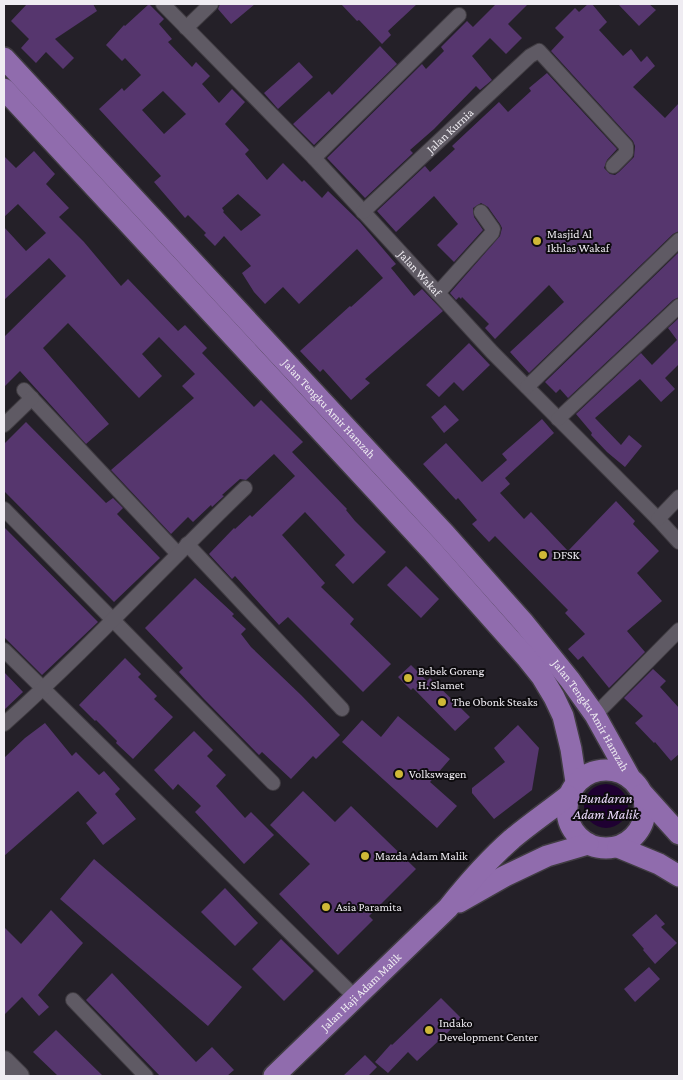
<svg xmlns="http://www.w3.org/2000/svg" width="683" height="1080" viewBox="0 0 683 1080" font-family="'Crimson Pro',serif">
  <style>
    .water { fill: #1f0032 }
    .building { fill: #56366e; fill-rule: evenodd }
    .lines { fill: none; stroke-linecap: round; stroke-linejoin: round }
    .street-casing { stroke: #403c42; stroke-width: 16 }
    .secondary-casing { stroke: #403c42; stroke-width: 22 }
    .primary-casing { stroke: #403c42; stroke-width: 24 }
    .street { stroke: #5f5a64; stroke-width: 14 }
    .secondary { stroke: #5f5a64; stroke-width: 20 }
    .primary { stroke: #906cad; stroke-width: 21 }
    .poi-dot { fill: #cfb837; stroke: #0d0b0e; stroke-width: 2 }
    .labels { text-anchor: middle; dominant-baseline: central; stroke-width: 4; stroke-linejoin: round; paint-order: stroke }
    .street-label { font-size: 12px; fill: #efecf2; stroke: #0d0b0e }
    .poi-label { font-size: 12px; fill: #efecf2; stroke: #0d0b0e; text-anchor: start }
    .water-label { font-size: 14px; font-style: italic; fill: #ead8fb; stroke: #0d0b0e }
  </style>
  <rect width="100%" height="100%" fill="#242028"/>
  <path class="water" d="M584 806a22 22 0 1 1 44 0a22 22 0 1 1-44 0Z"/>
  <path class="building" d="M27,4H93L97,11L55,39L74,58L63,69L46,52L36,63L21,48L29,39L11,21Z
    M149,4L164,19L159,24L172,39L168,42L192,67L196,62L210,76L202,84L219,103L232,89L245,102L225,124L249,150L245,154L267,180L283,163L302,182L304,180L322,198L328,191L360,222L396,264L391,268L414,296L422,289L443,311L365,379L370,383L351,400L323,369L320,372L300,351L350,306L351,307L383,278L357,249L299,304L283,287L265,304L254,292L242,273L251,266L224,236L215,246L204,235L206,233L188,215L185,218L154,182L161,176L99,109L122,88L124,91L141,75L125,58L122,61L106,45L124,25L125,26ZM163,91L186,114L164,134L142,110ZM238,194L261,215L241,231L223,212L224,211L222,208Z
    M220,4H255L231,24L218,9Z
    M341,4H417L388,31L391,35L382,44L359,20L357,21Z
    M496,4H528L508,24L522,38L506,54L490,38L472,56L492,80L480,90L476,86L434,129L410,150L413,153L365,198L327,158L422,64L426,69L444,51L441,47L467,21L473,27Z
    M588,4H592L607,22L599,30L623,56L631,49L641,62L647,56L655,66L633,87L665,118L679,103V231L673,234L529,373L510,352L564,302L549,285L495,339L485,328L489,324L462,297L461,299L459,297L456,300L450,293L500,236L502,228L500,224L488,207L481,203L473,208L474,217L483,230L454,262L437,245L458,224L434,196L396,232L377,211L425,166L430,172L455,149L452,146L499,102L508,112L531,91L529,88L547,73L617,149L607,160L604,168L610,174L615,175L619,172L634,157L635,146L633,141L551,51L564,37L555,28L575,8L579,12Z
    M618,4H649L656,10L639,26Z
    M380,46L397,64L314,145L293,124L329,91L332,95Z
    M299,62L313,77L278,109L264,93Z
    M34,151L55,174L46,184L69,208L59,217L84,242L121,286L128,279L178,331L185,325L207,348L202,353L254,407L261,400L303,442L292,452L347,509L346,510L355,521L386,552L353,584L335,565L345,555L305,512L282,535L325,583L321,587L354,619L350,624L391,664L363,692L288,617L279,625L235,576L232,579L209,554L234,528L235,529L250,515L252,517L295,476L274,454L246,480L240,479L222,495L224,496L212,507L211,505L193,522L188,517L171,534L111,470L194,398L182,386L195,374L159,337L142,354L162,376L139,398L68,323L43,348L109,424L86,444L20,371L4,387V337L66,276L49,258L4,300V227L26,251L46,233L18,204L4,217V156L16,168Z
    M679,252V297L673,300L568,398L560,389L556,393L545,382Z
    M679,318V364L665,378L675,389L661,402L640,379L595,418L621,445L629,435L642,446L625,467L607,452L591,435L592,433L576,414L641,353L652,365L677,340L668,328Z
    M469,343L490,365L463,391L454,382L439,397L426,385Z
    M445,405L459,420L444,433L431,417Z
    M542,419L554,433L505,478L510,484L500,493L524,519L531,512L568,551L616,501L635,521L633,524L659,551L637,573L662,601L627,631L645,652L609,688L583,656L578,660L568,649L585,634L565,613L568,610L495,536L489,542L472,524L477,520L458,498L456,500L423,464L446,443L482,482L507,460L502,454Z
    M26,422L106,503L113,498L123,508L117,514L160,558L114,602L4,491V444Z
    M4,527L98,622L42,675L4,637Z
    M406,566L439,599L421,618L387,585Z
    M195,578L234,614L232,616L246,629L241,634L251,647L301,695L340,735L316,759L313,756L291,779L262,752L259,755L203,698L179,672L183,668L145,628Z
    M125,658L141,674L138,677L157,696L154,699L173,717L133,759L116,743L117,741L96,720L95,721L79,705Z
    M411,665L427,681L430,678L470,717L455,731L413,688L411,690L398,677Z
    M653,669L666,681L660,687L679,708V754L671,761L655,742L654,743L635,723L643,716L624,698Z
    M4,672L23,692L4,710Z
    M398,716L450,759L430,782L457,806L437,828L342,742L362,720L381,737Z
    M45,723L72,756L76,752L99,775L104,771L120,789L115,794L136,819L103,845L86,823L97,813L78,791L4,856V758L25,738Z
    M518,725L539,748L532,790L494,819L472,793V788L505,762L494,748Z
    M194,731L213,750L207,756L226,775L216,786L245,818L251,812L274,835L244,864L195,812L201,806L178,784L173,790L154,770Z
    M303,791L335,822L351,806L416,869L369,916L373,920L338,955L279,894L310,864L270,825Z
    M94,859L242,987L208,1026L60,899Z
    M225,888L258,923L235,946L201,912Z
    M51,910L83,943L38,995L49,1007L39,1016L22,997L4,1015V927L21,944Z
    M656,914L665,924L661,927L677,943L655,964L643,950L644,949L632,935Z
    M281,939L314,971L284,1001L252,969Z
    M649,967L660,979L635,1002L624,989Z
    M112,973L196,1062L212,1047L234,1070L227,1076H160L86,1000Z
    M441,998L462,1019L417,1061L408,1052L388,1073L375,1062L391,1044L392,1045Z
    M56,1030L103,1076H58L33,1052Z
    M365,1055L377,1067L368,1076H343Z"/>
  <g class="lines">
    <defs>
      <g id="street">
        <path id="s1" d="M163,4L314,158L492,352L658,519L679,542"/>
        <path d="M186,28L211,4"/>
        <path d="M314,158L459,15"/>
        <path id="s2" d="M363,212L530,56L539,51L626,146V153L613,166"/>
        <path d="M438,293L492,233L493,229L481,212"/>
        <path d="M527,387L679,240"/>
        <path d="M24,390L178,554"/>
        <path d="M558,419L679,306"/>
        <path d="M4,425L32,398"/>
        <path d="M4,509L273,783"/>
        <path d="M658,519L679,497"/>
        <path d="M187,544L342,709"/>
        <path d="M4,650L356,998"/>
        <path d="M595,715L679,630"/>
        <path d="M4,724C88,649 164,566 245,488"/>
        <path d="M73,1000L146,1076"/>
      </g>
      <path id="secondary" d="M4,1061L19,1076"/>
      <g id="primary">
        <path id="s3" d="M4,58L445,534L524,623L570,680L595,715L629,776"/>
        <path d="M4,89L432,551L526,657L542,677L554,697L563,716L571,749L576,782"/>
        <circle cx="606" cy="809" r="39"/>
        <path d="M643,794L679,834"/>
        <path d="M618,847L659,864L679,876"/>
        <path d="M459,902L505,876L547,856L588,844"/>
        <path id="s4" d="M274,1076L448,908C468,883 488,860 512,839C530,824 549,811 568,796"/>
      </g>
    </defs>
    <use href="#street" class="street-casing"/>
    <use href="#secondary" class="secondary-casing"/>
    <use href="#primary" class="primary-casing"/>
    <use href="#street" class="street"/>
    <use href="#secondary" class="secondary"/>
    <use href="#primary" class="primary"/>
  </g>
  <g class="poi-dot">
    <circle cx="537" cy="241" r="5"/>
    <circle cx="543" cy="555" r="5"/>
    <circle cx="408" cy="678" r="5"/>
    <circle cx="442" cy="702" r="5"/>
    <circle cx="399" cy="774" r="5"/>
    <circle cx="365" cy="856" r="5"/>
    <circle cx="326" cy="907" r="5"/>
    <circle cx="429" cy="1030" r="5"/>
  </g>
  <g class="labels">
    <g class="street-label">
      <text stroke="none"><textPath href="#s2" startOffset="119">Jalan Kurnia</textPath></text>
      <text stroke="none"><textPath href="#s1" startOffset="372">Jalan Wakaf</textPath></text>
      <text stroke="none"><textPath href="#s3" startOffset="478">Jalan Tengku Amir Hamzah</textPath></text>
      <text stroke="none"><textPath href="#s3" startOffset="882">Jalan Tengku Amir Hamzah</textPath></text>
      <text stroke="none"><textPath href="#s4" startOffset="121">Jalan Haji Adam Malik</textPath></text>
    </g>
    <g class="poi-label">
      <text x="547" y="234">Masjid Al<tspan x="547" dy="14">Ikhlas Wakaf</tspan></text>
      <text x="553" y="555">DFSK</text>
      <text x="418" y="671">Bebek Goreng<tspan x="418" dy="14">H. Slamet</tspan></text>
      <text x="452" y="702">The Obonk Steaks</text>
      <text x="409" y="774">Volkswagen</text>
      <text x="375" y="856">Mazda Adam Malik</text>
      <text x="336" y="907">Asia Paramita</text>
      <text x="439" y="1023">Indako<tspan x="439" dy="14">Development Center</tspan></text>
    </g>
    <g class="water-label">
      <text x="606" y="798">Bundaran<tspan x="606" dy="16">Adam Malik</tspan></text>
    </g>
  </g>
  <rect width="683" height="1080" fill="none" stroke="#efecf2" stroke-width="10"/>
</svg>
